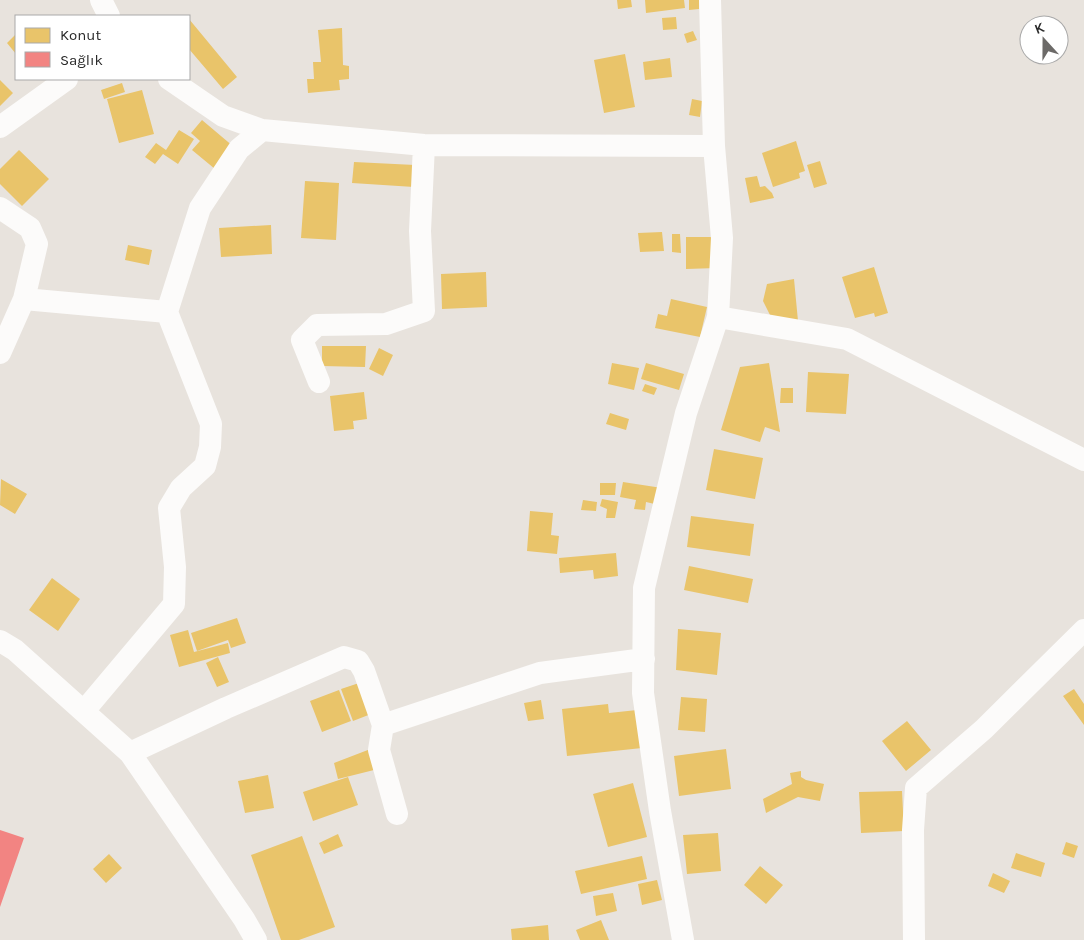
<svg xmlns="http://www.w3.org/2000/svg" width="1084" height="940" viewBox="0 0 1084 940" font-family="Karla,sans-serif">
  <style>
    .homes { fill: #e9c46a }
    .health { fill: #f28482 }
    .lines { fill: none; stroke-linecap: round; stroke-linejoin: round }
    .minor { stroke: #fcfbfa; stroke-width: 22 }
  </style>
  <rect width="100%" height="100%" fill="#e8e3dd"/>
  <path class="homes" d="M617,0H631L632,7L618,9Z
    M645,0H684L685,8L646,13Z
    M689,0H699V9L689,10Z
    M676,17L677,29L663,30L662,18Z
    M189,19L237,77L223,89L189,49Z
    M342,28L343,65L349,66V79L339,80L340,90L308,93L307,79H314L313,62H321L318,30Z
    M693,31L697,40L687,43L684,34Z
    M16,34V54L7,43Z
    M625,54L635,107L604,113L594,60Z
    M670,58L672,77L645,80L643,62Z
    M0,80L13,93L0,106Z
    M122,83L125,92L104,99L101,90Z
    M142,90L154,134L119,143L107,99Z
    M692,99L702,101L700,117L689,115Z
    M202,120L234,147L215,169L192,150L200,141L191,133Z
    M179,130L194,139L178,164L163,154L155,164L145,157L156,143L166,150Z
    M796,141L805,171L799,173L800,178L773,187L762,153Z
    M19,150L49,179L22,206L0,184V169Z
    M820,161L827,184L814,188L807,165Z
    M354,162L415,165L414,187L352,183Z
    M757,176L760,187L765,186L772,193L774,198L750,203L745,178Z
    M305,181L339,183L336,240L301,238Z
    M271,225L272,254L221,257L219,228Z
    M662,232L664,251L640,252L638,233Z
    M672,234H680L681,253L672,252Z
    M686,237H716L717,268L686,269Z
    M128,245L152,250L149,265L125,260Z
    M874,267L888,313L875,317L874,313L855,318L842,277Z
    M486,272L487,307L442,309L441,274Z
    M794,279L798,321L772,319L763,301L767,284Z
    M671,299L707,307L700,337L655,328L658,314L667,316Z
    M322,346H366L365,367L322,366Z
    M379,348L393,355L383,376L369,369Z
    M612,363L639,368L634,390L608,384Z
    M646,363L684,374L679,390L641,379Z
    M769,363L780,432L765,427L760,442L721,430L740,367Z
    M808,372L849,374L846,414L806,412Z
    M645,384L657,388L654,395L642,391Z
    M781,388H793V403H780Z
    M364,392L367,419L353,421L354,429L334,431L330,396Z
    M610,413L629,419L626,430L606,424Z
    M714,449L763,458L755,499L706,490Z
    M1,479L27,494L15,514L0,505Z
    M623,482L662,488L659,505L646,502L645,510L634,509L636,500L620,497Z
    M600,483H616L615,495H600Z
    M602,499L618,502L615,518H606L607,509L600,506Z
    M583,500L597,502L596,511L581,510Z
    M530,511L553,513L551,535L559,536L557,554L527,551Z
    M691,516L754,524L750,556L687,547Z
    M616,553L618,576L594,579L593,570L560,573L559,558Z
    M689,566L753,579L748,603L684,590Z
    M52,578L80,599L58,631L29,610Z
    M237,618L246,643L231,648L228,640L197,651L191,633Z
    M678,629L721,633L717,675L676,670Z
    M188,630L194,652L228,643L230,653L179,667L170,635Z
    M218,657L229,682L217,687L206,663Z
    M359,683L371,714L353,721L341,689Z
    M1074,689L1084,704V725L1063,696Z
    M339,690L351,721L322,732L310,701Z
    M681,697L707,699L705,732L678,730Z
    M541,700L544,719L528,721L524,703Z
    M608,704L609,713L637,710L642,748L567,756L562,709Z
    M907,721L931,750L906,771L882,741Z
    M373,748L378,769L338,779L334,763Z
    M726,749L731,789L679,796L674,756Z
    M801,771V777L806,780L824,784L820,801L798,797L766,813L763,799L792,784L790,773Z
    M268,775L274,808L245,813L238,781Z
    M348,777L358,805L313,821L303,792Z
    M633,783L647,837L608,847L593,794Z
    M902,791L904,831L861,833L859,792Z
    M718,833L721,871L687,874L683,835Z
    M338,834L343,846L324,854L319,843Z
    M302,836L335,927L299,940H281L251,855Z
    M1066,842L1078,846L1074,858L1062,854Z
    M1016,853L1045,863L1041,877L1011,868Z
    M109,854L122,868L106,883L93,869Z
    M642,856L647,879L581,894L575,871Z
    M760,866L783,885L766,904L744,885Z
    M993,873L1010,881L1004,893L988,886Z
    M657,880L662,900L642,905L638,884Z
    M613,893L617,911L596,916L593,896Z
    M601,920L609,940H580L576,930Z
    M548,925L549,940H512L511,929Z"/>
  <path class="health" d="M0,830L24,838L0,907Z"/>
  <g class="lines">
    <path class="minor" d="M101,0L109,16
      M169,79L223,116L262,130L424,145L714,146
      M0,127L67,79
      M0,208L30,228L37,244L24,299L0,353
      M24,299L167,312
      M718,317L847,339L1084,460
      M319,382L302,340L317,325L386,324L424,311L420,231L424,145
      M0,641L15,650L130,753L244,919L256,940
      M84,711L174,604L175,567L169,508L181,488L205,466L210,447L211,424L167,312L200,208L239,149L262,130
      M383,725L540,673L644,659
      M130,753L226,708L344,657L358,661L364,671L383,725L379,750L397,814
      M683,940L660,811L643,693L644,588L686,413L718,317L722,238L714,146L710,0
      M914,940L913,830L916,788L984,729L1084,630"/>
  </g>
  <rect x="15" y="15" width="175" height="65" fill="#ffffff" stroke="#a9a9a9"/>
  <rect x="25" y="28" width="25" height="15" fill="#e9c46a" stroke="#a9a9a9"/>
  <text x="60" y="40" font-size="15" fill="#292929">Konut</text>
  <rect x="25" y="52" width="25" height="15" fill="#f28482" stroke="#a9a9a9"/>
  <text x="60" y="65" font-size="15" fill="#292929">Sağlık</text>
  <g transform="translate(1044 40) rotate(339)"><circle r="24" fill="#ffffff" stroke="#a9a9a9"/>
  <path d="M0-4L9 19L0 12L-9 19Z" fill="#6c6a68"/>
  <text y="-8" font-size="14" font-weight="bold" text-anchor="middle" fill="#292929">K</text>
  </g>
</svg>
